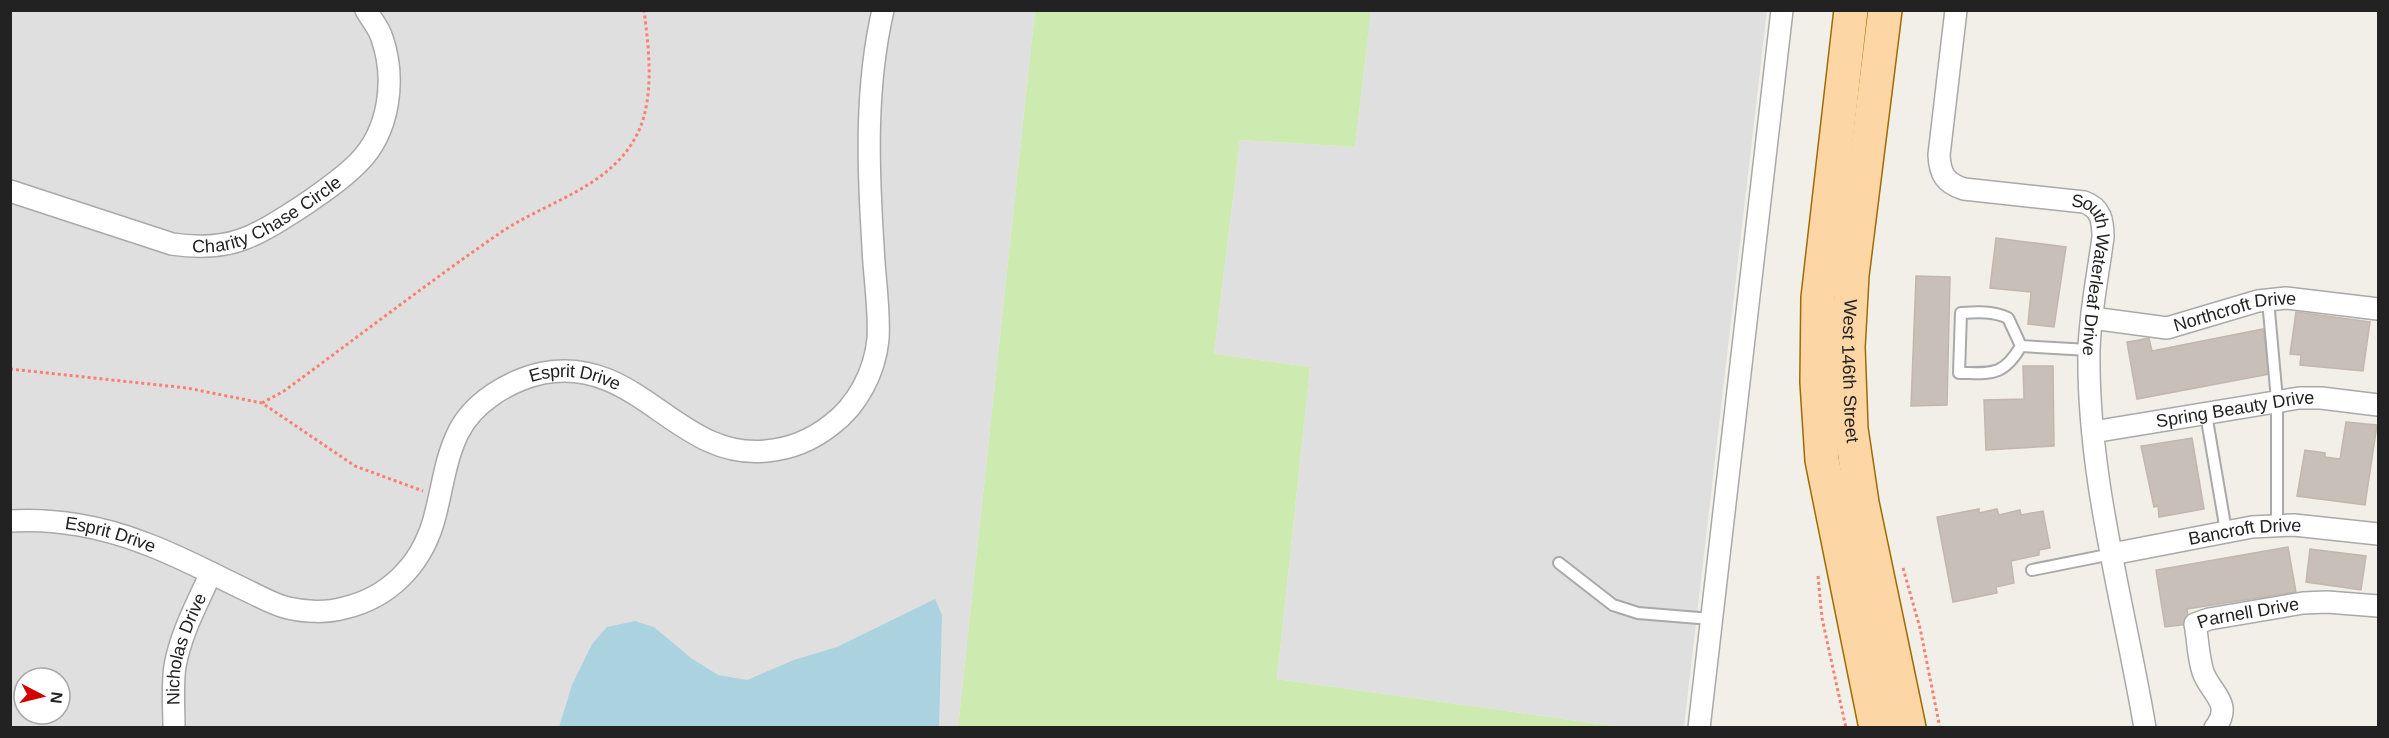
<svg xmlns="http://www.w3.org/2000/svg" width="2389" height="738" viewBox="0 0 2389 738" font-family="Arial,sans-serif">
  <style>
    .residential { fill: #e0dfdf; fill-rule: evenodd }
    .grass { fill: #cdebb0 }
    .water { fill: #aad3df }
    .building { fill: #c7bfb8; stroke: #c4b6ab; stroke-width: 1.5 }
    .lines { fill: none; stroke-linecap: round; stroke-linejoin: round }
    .service-casing { stroke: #a9a9a9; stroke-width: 14 }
    .minor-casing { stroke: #a9a9a9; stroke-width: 24 }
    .primary-casing { stroke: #a06b00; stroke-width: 36 }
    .path { stroke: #fa8072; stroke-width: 3; stroke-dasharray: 3 3; stroke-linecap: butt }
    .service { stroke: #fff; stroke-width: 10 }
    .minor { stroke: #fff; stroke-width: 21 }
    .primary { stroke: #fcd6a4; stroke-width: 33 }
    .labels { text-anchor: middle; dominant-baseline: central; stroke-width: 5; stroke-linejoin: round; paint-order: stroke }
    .street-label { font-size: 18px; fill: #222; stroke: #fff }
  </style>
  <rect width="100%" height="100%" fill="#f2efe9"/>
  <path class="residential" d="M10,11H1035L958,727H11ZM24,678H60V714H24Z
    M1371,11H1767L1684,727H1621L1277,679L1310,367L1214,354L1240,140L1355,147Z"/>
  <path class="grass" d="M1035,11H1371L1355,147L1240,140L1214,354L1310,367L1277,679L1621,727H958Z"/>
  <path class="water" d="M935,599L942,615L939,727H559L572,685L592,644L607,627L635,621L654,627L691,658L718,675L747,680L794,660L837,647Z"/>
  <path class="building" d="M1996,238L2066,247L2054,327L2028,324L2031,292L1990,288Z
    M1916,276L1950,277L1947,405L1911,406Z
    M2296,312L2370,322L2363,371L2300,365L2301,355L2290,354Z
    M2263,329L2270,374L2137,399L2127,342L2149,338L2152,351Z
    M2023,366H2053L2054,446L1986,450L1984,400L2024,399Z
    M2346,422L2377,425L2365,505L2297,496L2305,450L2325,453V457L2340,459Z
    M2192,438L2204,509L2159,517L2158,506L2154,507L2141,446Z
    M1979,509V513L1997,509L1999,515L2020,510L2021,515L2043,511L2050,548L2039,550V555L2011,561L2014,583L1996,587L1997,593L1953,602L1937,517Z
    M2288,547L2296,592L2187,609L2189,624L2165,627L2156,570Z
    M2310,549L2366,556L2361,590L2306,582Z"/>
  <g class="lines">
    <defs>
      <path id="service" d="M2268,300L2277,400V525
        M2021,346C2003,377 1991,373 1959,373L1961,313C1978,312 1993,311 2008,318L2021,346L2089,350
        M2206,414L2226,531
        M1559,563L1613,605L1638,613L1711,619
        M2032,570L2112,554"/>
      <g id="minor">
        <path id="s1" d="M1956,10L1939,155C1940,174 1945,183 1964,189L2084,202C2101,208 2103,221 2103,237C2098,275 2090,313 2089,350C2087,477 2124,603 2145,728"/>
        <path id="s2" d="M10,191L172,244C231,253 256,236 304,205C323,192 342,179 358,163C390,131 396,79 382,38C379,28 371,19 366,10"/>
        <path id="s3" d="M2092,318L2167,328L2258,301L2286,298L2378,309"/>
        <path id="s4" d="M2093,432L2299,398H2321L2378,405"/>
        <path id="s5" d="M10,521C55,518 103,527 144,543C180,556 214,575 248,591C261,597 274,605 288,608C305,612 327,613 344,608C388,598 420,566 433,523C442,493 444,462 458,433C473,402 510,380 543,373C638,355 677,460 766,451C790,449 812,440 831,425C857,406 875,372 878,339C880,310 874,276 873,246C868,168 865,88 883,10"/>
        <path id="s6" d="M2112,554L2252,527L2294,525L2378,534"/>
        <path id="s7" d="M174,728C174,707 172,686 175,666C181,633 197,604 211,573"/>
        <path d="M1699,728L1782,10"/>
        <path id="s8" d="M2215,728C2234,703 2210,693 2203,672C2198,657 2198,639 2195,624L2209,619L2303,603L2327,602L2378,606"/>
      </g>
      <g id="primary">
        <path d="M1851,10L1818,298L1817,382L1822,460L1876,728"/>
        <path id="s9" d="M1885,10L1852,275L1848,347L1851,429L1862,503L1909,728"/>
      </g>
    </defs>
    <use href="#service" class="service-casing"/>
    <use href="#minor" class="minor-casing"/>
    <use href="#primary" class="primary-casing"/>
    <path class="path" d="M10,369L187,388L262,403L355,466L423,491
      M262,403L284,391C355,339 425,285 497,235C542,203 605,190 634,140C656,103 649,51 644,10
      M1903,568L1920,628L1940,728
      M1818,576L1822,618L1846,728"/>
    <use href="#service" class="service"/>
    <use href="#minor" class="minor"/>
    <use href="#primary" class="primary"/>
  </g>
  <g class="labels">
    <g class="street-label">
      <text stroke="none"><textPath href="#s2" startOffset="273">Charity Chase Circle</textPath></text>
      <text stroke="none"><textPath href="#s1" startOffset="388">South Waterleaf Drive</textPath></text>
      <text stroke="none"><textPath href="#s3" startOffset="146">Northcroft Drive</textPath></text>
      <text stroke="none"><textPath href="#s9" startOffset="363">West 146th Street</textPath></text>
      <text stroke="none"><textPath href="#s5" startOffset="714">Esprit Drive</textPath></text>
      <text stroke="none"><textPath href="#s4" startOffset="144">Spring Beauty Drive</textPath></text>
      <text stroke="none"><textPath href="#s6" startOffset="135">Bancroft Drive</textPath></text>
      <text stroke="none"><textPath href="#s5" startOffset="102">Esprit Drive</textPath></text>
      <text stroke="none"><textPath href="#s8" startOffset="166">Parnell Drive</textPath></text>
      <text stroke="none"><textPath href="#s7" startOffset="81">Nicholas Drive</textPath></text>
    </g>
  </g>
  <rect width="2389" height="738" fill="none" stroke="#222222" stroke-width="24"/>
  <g transform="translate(42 696) rotate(97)"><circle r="28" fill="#ffffff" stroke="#a7a7a7" stroke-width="1.5"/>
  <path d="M0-4.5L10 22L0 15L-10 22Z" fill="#d40000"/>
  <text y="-9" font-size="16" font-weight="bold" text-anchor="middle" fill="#222222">N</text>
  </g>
</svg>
